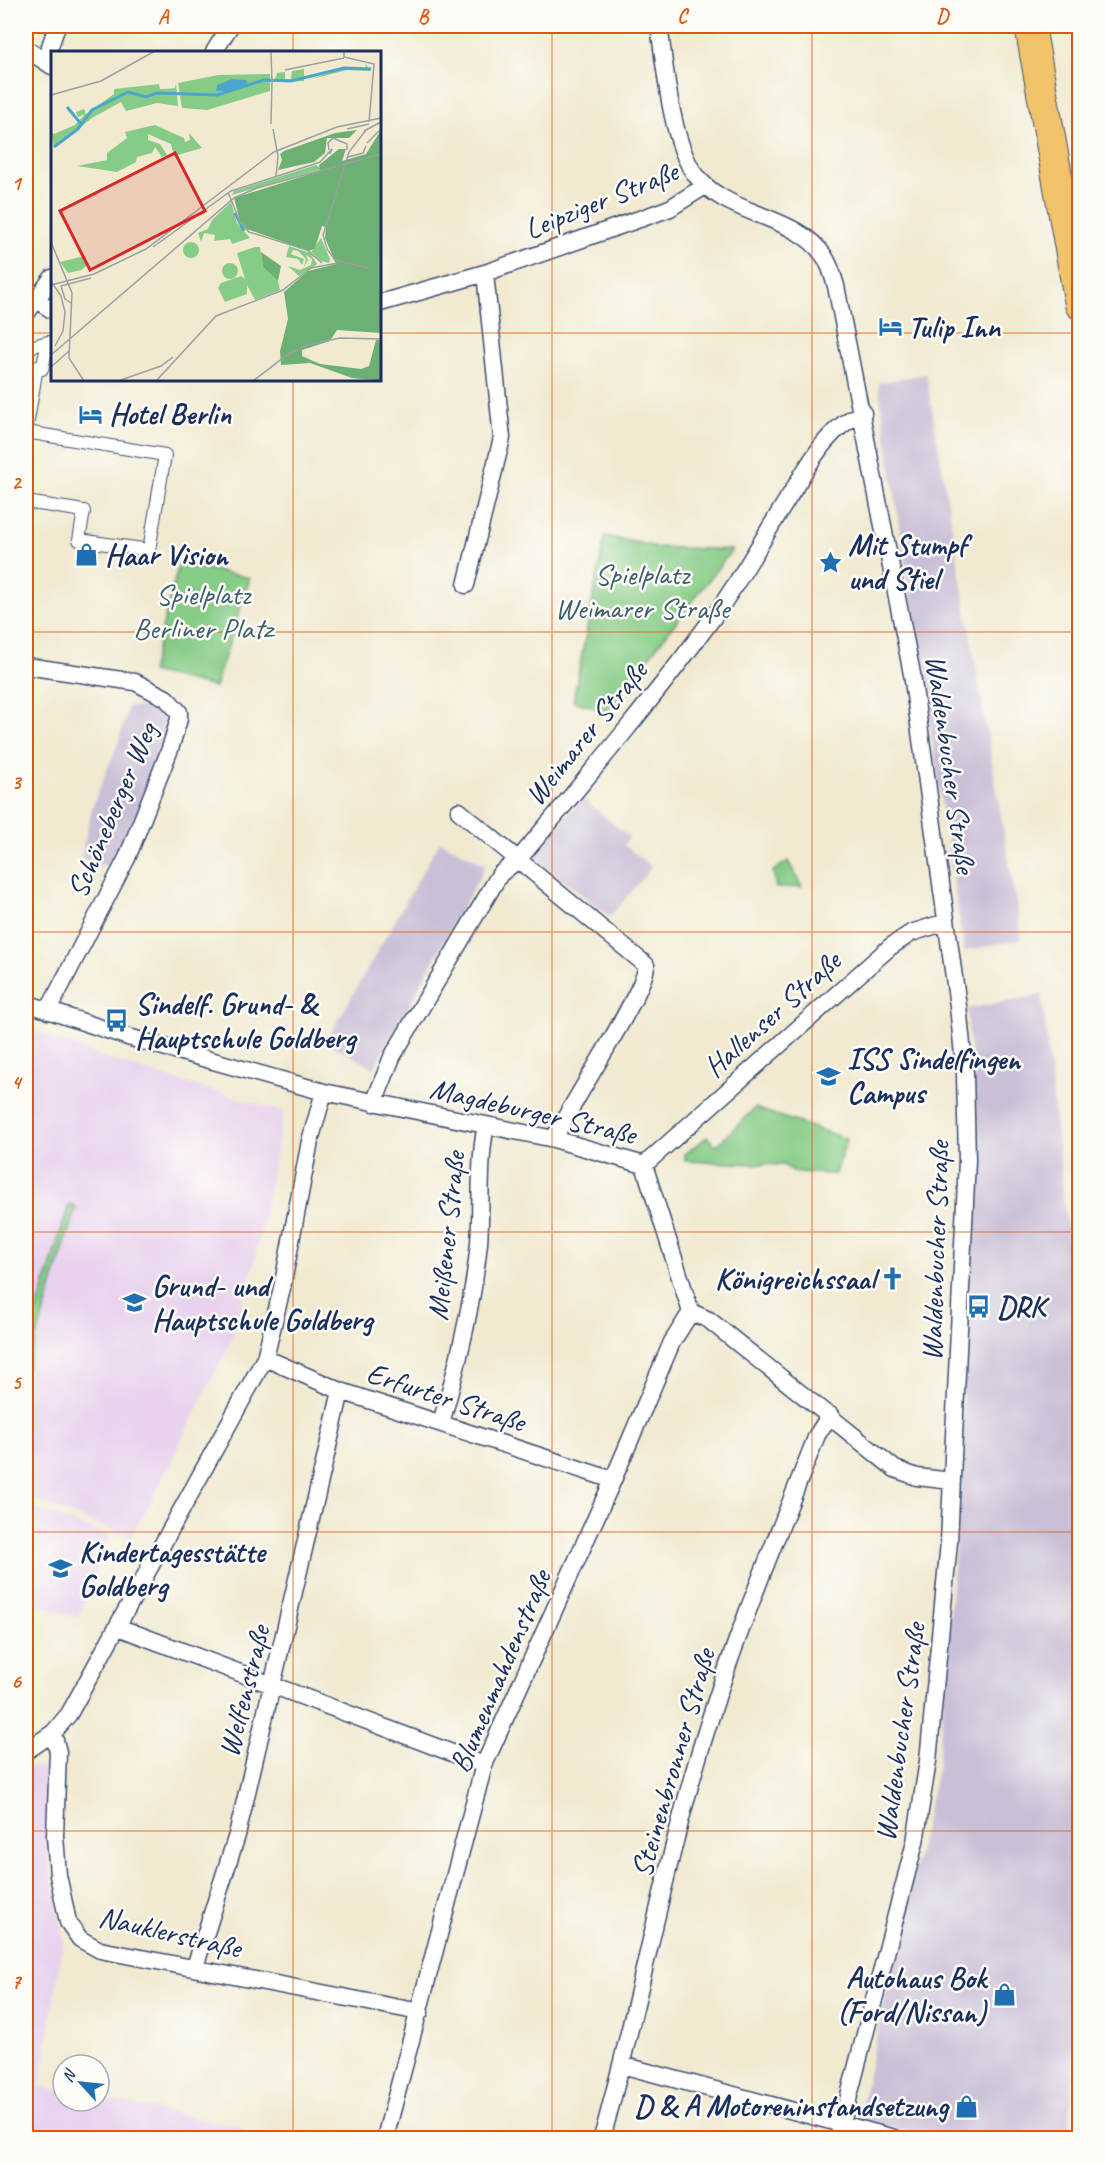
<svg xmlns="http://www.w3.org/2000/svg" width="1105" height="2164" viewBox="0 0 1105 2164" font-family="Caveat,sans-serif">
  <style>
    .built { fill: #e8d2ee }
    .industrial { fill: #c9bfd7 }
    .green { fill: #86cc86; stroke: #507e72; stroke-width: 1.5 }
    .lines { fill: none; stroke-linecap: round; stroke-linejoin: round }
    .pedestrian-casing { stroke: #3b4b6f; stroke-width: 14 }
    .minor-casing { stroke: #3b4b6f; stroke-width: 19 }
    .motorway-casing { stroke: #3b4b6f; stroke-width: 32 }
    .pedestrian { stroke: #fff; stroke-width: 12 }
    .minor { stroke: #fff; stroke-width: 16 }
    .motorway { stroke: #f1c36a; stroke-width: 30 }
    .grid { fill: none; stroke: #de5710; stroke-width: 1.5; stroke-opacity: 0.55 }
    .labels { text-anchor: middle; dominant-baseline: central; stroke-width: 5; stroke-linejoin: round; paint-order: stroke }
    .street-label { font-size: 30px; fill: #1b2f5e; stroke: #fdfcf7 }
    .poi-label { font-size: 30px; font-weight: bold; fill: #1b2f5e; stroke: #fdfcf7; text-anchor: start }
    .park-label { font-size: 30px; fill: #3b5e6a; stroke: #fdfcf7 }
    .inset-river { fill: none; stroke: #4ca6ca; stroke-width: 3 }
    .inset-road { fill: none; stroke: #9b9fa3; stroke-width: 1.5 }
    .view { fill: #d62828; fill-opacity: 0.15; stroke: #d62828; stroke-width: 3 }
    .inset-edge { fill: none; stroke: #1b2f5e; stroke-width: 3 }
    .neatline { fill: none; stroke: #de5710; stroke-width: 2 }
    .grid-label { font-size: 20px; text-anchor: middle; font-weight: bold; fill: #de5710 }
  </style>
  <rect width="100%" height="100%" fill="#fdfcf7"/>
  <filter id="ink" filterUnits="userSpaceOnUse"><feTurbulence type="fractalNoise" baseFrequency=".0167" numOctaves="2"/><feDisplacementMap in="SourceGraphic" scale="12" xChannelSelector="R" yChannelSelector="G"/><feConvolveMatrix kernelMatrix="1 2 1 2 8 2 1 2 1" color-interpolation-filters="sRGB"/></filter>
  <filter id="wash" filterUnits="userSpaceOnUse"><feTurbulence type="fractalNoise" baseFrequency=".008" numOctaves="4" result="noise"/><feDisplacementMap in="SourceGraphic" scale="24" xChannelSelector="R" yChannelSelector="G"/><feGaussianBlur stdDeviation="1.35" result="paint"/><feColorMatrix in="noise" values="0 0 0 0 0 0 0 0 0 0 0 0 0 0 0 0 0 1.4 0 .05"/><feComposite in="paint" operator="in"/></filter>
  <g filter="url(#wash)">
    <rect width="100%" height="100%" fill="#f1ead1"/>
    <path class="built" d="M26,1028L106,1059L284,1112L254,1264L231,1341L150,1503L130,1537L26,1497Z
      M26,1505L110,1536L79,1617L26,1602Z
      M33,1766L45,1769L48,1855L64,1939L40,2086L63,2091V2101H99V2098L243,2127L240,2138H26V1767Z"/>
    <path class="industrial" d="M926,374L1022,939L964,951L878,383Z
      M128,706L155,708L168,720V739L116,869L81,858L93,804L119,741Z
      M582,798L629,837L624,845L652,867L610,917L533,856Z
      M440,841L486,865L374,1068L326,1042Z
      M1042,995L1080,1353V1950L1069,2138H930L858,2118L938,1765L958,1511L975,1116L967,1009Z"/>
    <path class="green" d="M605,536L657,547L732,550L607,711L573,701Z
      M179,563L250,578L215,687L151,672Z
      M788,861L802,887L776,888L773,871Z
      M755,1108L847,1139L835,1174L795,1172L783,1165L685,1161V1154L707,1137L716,1146Z
      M69,1204L76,1207L26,1371V1347Z"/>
  </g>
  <g filter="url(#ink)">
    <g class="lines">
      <defs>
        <path id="pedestrian" d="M26,348L48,342L42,369L37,367L26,432L165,455L149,550L79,540L84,511L26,502"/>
        <path id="minor" d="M659,26C665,66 671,140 694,173C725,217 795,213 824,256C830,264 833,276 836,286L912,674L958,1006L965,1074L967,1160L949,1542L928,1761L915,1842L838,2138
          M26,49L52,66
          M214,52L230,26
          M45,61L57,26
          M36,300L52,310
          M380,303L485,273L651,215L670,208L705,186
          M26,314L52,278
          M466,585L502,438L485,273
          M26,666L135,682L166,698L179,712V719L170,749L127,858L48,1011
          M459,811L646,965C649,986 568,1108 554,1139
          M26,1003L128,1037L324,1092L554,1139L644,1165
          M374,1103L392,1057L500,874L518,860C584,781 651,702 712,619C739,582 762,540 787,500C807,469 826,427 863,413
          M644,1165L691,1312L709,1320L895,1469L917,1477L952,1481
          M644,1165L890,947L911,933L946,922
          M265,1358L341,1391L613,1480
          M441,1423C458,1365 473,1303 479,1243C482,1203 478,1164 486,1125
          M118,1627L484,1765
          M53,1733L58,1752L55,1836L58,1875L68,1922L80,1939L100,1950L420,2012
          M26,1751L53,1733L69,1714L265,1358L282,1288L310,1141L324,1092
          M195,1967L237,1835L341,1391
          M622,2065L894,2138
          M385,2138L484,1765L613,1480L672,1342L691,1312
          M602,2138C641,1998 666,1854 711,1716C741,1621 781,1528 817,1435L830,1415"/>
        <path id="motorway" d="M1030,26L1080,304"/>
      </defs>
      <use href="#pedestrian" class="pedestrian-casing"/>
      <use href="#minor" class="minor-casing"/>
      <use href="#motorway" class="motorway-casing"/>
      <use href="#pedestrian" class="pedestrian"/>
      <use href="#minor" class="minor"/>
      <use href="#motorway" class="motorway"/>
    </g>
  </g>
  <path class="grid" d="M293,26V52M552,26V2138M812,26V2138M26,333H52M380,333H1080M293,380V2138M26,632H1080M26,932H1080M26,1232H1080M26,1532H1080M26,1831H1080"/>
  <defs>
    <symbol id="hotel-bare" viewBox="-9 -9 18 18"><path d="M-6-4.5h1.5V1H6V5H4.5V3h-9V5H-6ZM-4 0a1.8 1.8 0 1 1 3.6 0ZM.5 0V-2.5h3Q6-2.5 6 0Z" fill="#1f6fb2" stroke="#fdfcf7" stroke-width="2.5" paint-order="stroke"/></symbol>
    <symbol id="shop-bare" viewBox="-9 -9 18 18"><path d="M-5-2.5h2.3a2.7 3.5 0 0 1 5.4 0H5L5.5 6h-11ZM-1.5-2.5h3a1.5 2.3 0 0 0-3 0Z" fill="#1f6fb2" stroke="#fdfcf7" stroke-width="2.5" paint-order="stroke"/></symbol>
    <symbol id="sight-bare" viewBox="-9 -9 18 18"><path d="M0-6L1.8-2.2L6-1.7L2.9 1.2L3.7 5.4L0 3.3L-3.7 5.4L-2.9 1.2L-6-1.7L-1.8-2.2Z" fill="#1f6fb2" stroke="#fdfcf7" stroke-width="2.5" paint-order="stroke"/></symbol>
    <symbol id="bus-bare" viewBox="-9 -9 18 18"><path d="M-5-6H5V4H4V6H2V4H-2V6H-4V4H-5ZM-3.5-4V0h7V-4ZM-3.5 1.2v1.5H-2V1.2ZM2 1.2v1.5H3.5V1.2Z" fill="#1f6fb2" stroke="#fdfcf7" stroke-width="2.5" paint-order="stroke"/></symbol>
    <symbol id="school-bare" viewBox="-9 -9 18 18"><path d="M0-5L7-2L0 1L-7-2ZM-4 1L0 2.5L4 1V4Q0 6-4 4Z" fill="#1f6fb2" stroke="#fdfcf7" stroke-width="2.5" paint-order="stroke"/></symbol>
    <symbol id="church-bare" viewBox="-9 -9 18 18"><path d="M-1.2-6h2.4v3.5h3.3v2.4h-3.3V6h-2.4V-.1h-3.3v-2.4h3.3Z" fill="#1f6fb2" stroke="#fdfcf7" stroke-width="2.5" paint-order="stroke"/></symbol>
  </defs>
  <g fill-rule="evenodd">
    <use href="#hotel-bare" x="874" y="310" width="33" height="33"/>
    <use href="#hotel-bare" x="74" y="398" width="33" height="33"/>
    <use href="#shop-bare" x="70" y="538" width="33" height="33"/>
    <use href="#sight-bare" x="814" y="546" width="33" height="33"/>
    <use href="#bus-bare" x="100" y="1004" width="33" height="33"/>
    <use href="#school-bare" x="812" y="1060" width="33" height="33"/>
    <use href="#church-bare" x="876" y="1262" width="33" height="33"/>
    <use href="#school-bare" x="118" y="1286" width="33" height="33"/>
    <use href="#bus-bare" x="962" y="1290" width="33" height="33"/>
    <use href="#school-bare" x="44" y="1552" width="33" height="33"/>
    <use href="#shop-bare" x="988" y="1978" width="33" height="33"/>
    <use href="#shop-bare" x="950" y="2090" width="33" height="33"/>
  </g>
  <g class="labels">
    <g class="street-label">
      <text transform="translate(601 200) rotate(-22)">Leipziger Straße</text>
      <text transform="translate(586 733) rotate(-51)">Weimarer Straße</text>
      <text transform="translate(951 764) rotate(82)">Waldenbucher Straße</text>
      <text transform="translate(112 810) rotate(-67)">Schöneberger Weg</text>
      <text transform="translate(772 1014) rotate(-42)">Hallenser Straße</text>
      <text transform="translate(533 1111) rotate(13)">Magdeburger Straße</text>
      <text transform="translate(446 1236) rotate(-84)">Meißener Straße</text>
      <text transform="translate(935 1251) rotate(-88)">Waldenbucher Straße</text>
      <text transform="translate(446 1397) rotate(18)">Erfurter Straße</text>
      <text transform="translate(500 1671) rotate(-67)">Blumenmahdenstraße</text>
      <text transform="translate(244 1691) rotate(-76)">Welfenstraße</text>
      <text transform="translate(900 1732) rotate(-82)">Waldenbucher Straße</text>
      <text transform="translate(673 1763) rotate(-74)">Steinenbronner Straße</text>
      <text transform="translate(170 1932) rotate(13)">Nauklerstraße</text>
    </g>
    <g class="poi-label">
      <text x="908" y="327">Tulip Inn</text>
      <text x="109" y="414">Hotel Berlin</text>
      <text x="848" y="545">Mit Stumpf<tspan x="848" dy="34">und Stiel</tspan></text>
      <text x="105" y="555">Haar Vision</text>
      <text x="135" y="1004">Sindelf. Grund- &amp;<tspan x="135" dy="34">Hauptschule Goldberg</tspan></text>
      <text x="847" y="1059">ISS Sindelfingen<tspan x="847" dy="34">Campus</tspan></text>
      <text x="875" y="1279" text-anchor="end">Königreichssaal</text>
      <text x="152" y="1286">Grund- und<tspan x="152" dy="34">Hauptschule Goldberg</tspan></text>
      <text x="997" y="1307">DRK</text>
      <text x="79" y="1552">Kindertagesstätte<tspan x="79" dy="34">Goldberg</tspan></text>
      <text x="986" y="1978" text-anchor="end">Autohaus Bok<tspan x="986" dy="34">(Ford/Nissan)</tspan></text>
      <text x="948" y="2106" text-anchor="end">D &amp; A Motoreninstandsetzung</text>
    </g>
    <g class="park-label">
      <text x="642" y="574">Spielplatz<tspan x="642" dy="34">Weimarer Straße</tspan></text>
      <text x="203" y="594">Spielplatz<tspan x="203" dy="34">Berliner Platz</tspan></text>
    </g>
  </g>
  <g transform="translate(51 51)">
    <rect width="330" height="330" fill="#f1ead1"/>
    <path d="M315,13L319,20L296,19L257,29L293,17H314ZM253,18V30L223,31L226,22L234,21V28H240L241,20ZM219,23V40L156,59L131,57L127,32L167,24ZM125,32L127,55L106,52L75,60L70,51L41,67L3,97L0,80L3,83L24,74L34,63L27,66L25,61L33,58L35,63L63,43V38L108,33L109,38H114L124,37ZM104,74L133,87L134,91L139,89L138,82L151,97L123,105L120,93L97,83V89L109,93L116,104L111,106L104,96L101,102L86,106L85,111L66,121L26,115L56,109V102L76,87L74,81ZM265,114L271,118L181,144L183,140ZM180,151L186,172L199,187L181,193L179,188L163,190L164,184L153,182L150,191L147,182L157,178L161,169ZM270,187L279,208L278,212L270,210L260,201ZM132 199a8 8 0 1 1 16 0a8 8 0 1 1-16 0ZM238,195L259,202L266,213L248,225L237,215L249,219L260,214L261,208L255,204L257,209L253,216L255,208L247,200L242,199L240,203L253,208L251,214L247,208L235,206ZM204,196H209L212,216L227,230L229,239L204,249L196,234V243L174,251L167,237L170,232L190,225L194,228L186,202ZM33,205L35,215L30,219L17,222L9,211ZM171 220a8 8 0 1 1 16 0a8 8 0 1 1-16 0Z" fill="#86cc86"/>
    <path d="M306,79L298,87H276L274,102L263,111L227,119L231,109L229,103L233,100L284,82ZM330,79V282L286,279L279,290L251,299V305L269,313L310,318L318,315L325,289H330V330L301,327L259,312L230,314L229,300L237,268L233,241L257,220L285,213L274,187L275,176L271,175L264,197L258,200L196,178L189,170L183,147L269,120L268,114L288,98H295L291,110L315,103ZM210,201L230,215L227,230L212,216Z" fill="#6cb073"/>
    <path d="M181,28L195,29L197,32L179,40H165L166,34Z" fill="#4ca6ca"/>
    <path class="inset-river" d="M16,56L31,74M3,96L27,78L41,59L77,41L95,46L106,42L166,44L213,29L240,30L293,17L320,18M184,162L193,180"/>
    <path class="inset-road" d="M220,0L221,31M293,0V6L323,13L318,71M234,19L293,7M0,44L50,30L104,0M220,73L221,30M222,78L227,105L225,125M296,78L318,73M315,79L298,101L272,184L276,198L284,209L317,217M313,80L330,71M316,92L330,78M278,99L277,92L282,87L296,93V99M297,106L312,102L315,95M239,121L269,111L281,98L279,103M177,141L189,171L198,181L256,199L271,212M0,191L21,242L18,307L33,330M102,196L180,140L239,121M0,230L10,245L14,261L12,280L4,295M0,234L43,223L95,198L223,101L286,76L330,67M20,252L14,248L10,235L40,227M0,304L183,147L206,137L330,103M0,316L18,300M67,330L110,315L122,306M105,330L165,265L232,239L260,217L287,212M202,330L236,304L256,294L289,287L330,288"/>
    <path class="view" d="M124,102L154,160L39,219L9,160Z"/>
    <rect width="330" height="330" class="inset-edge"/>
  </g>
  <rect width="1105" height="2164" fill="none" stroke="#fdfcf7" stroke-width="66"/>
  <g transform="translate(81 2083) rotate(297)"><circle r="28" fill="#fdfcf7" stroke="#a3aaba" stroke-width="1.5"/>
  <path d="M0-4.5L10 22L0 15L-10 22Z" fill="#1f6fb2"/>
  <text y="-9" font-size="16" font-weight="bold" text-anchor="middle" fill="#1b2f5e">N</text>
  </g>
  <rect x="33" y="33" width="1039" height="2098" class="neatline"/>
  <g class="grid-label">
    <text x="163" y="23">A</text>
    <text x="423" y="23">B</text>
    <text x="682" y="23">C</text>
    <text x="942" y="23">D</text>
    <text x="16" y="190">1</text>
    <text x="16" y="489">2</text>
    <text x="16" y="789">3</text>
    <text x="16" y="1089">4</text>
    <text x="16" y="1389">5</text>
    <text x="16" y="1688">6</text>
    <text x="16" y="1988">7</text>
  </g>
</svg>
